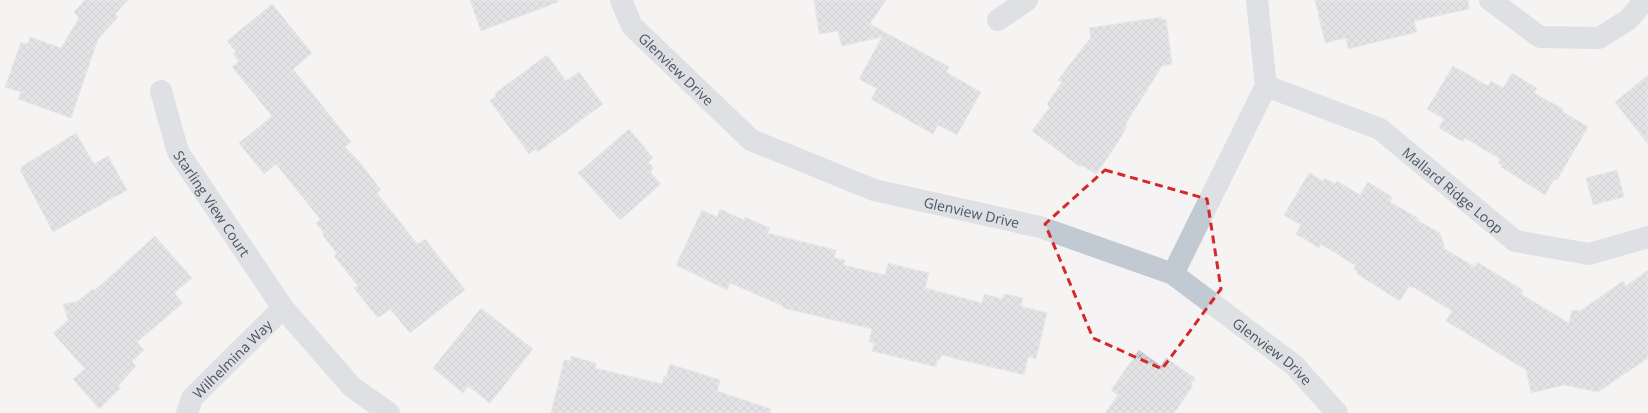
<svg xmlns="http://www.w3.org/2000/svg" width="1648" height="413" viewBox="0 0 1648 413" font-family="'Open Sans',sans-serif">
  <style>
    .building { fill: url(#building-cross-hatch); stroke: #d7d9de }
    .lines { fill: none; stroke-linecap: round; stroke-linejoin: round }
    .street { stroke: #c1cad2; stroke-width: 22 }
    .marked { fill: none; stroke: #d62828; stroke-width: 3; stroke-dasharray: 8 5; stroke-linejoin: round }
    .labels { text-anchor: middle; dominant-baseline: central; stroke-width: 3.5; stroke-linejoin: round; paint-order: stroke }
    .street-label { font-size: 14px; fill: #4a5661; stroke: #fff }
  </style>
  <defs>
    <pattern id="building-cross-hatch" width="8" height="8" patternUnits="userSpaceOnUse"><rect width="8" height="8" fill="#cdcfd5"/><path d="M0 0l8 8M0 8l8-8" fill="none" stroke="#a8abb0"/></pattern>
  </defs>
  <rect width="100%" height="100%" fill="#f5f3f3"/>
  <path class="building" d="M85,0H128L115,14L118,17L98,39L71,118L18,99L21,92L5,87L21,42L28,44L30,37L61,48L79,18L74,12Z
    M470,0H558V2L481,31Z
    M814,0H886L870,24L949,67L946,72L981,92L957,135L938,125L933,134L871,99L877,89L859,79L882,37L842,46L838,31L819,34Z
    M1315,0H1468L1469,9L1414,21L1417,32L1348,49L1346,38L1325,43Z
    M272,4L312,53L293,69L351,142L345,147L358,160L381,190L377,193L415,241L419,244L425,239L465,290L410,333L390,309L378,318L354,288L358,286L334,256L337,254L322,234L324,233L316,223L320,219L276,164L264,174L239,143L272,116L232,67L239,61L233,54L236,52L227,41Z
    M1162,17V20L1166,19L1172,64L1162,66L1125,125L1127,126L1117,144L1096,174L1081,165L1080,167L1032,131L1050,107L1047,104L1062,82L1058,80L1091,37L1089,28Z
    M547,55L566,81L579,72L603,104L538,152L536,149L529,154L490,101L496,96L494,94Z
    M1453,66L1488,86L1491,81L1503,88L1512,73L1537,88L1534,93L1563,109L1562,111L1588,127L1557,180L1554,179L1545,195L1501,167L1502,165L1498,163L1500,159L1465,138L1463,142L1439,128L1444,119L1427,109Z
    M1648,75V144L1615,102Z
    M629,129L653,158L648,162L654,168L650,172L661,184L620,220L578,173Z
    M76,133L94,164L108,156L127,190L53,232L20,170L22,169L21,167Z
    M1617,170L1624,197L1593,205L1586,178Z
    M1309,173L1323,181L1325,178L1335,184L1337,181L1360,195L1368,182L1392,197L1390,202L1418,218L1417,220L1440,233L1445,249L1475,267L1477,262L1523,290L1521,294L1569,323L1572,310L1580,311L1623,281L1626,286L1648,270V358L1598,392L1564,385L1531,393L1526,370L1446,321L1452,311L1413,287L1412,288L1409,286L1400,301L1357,274L1358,272L1354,269L1356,266L1321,244L1319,248L1296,234L1301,225L1284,215Z
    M720,209L744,220L745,217L770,228L767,233L836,250L834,258L845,260L844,265L885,275L888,263L929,273L925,288L982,303L984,294L1002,299L1004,294L1023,298L1021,306L1047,313L1036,359L1028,357L1024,375L941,355L940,360L937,359L936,367L872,351L874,343L869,342L872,329L783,308V306L730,283L727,290L676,265L702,210L717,217Z
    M155,236L192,278L174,293L183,303L137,342L144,350L132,362L136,366L118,386L121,388L99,409L73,379L85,369L53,333L68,320L63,304L76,302L93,289L95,290Z
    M481,308L533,349L490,403L468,386L463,393L433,368Z
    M1139,350L1161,366L1166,358L1195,378L1191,384L1193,386L1174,413H1105L1118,395L1111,390Z
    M571,356L596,363L595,368L662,384L664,376L666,377L670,364L720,380L717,391L771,409L770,413H551L564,360L570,361Z"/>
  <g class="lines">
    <g class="street">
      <path id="s1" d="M621,0L632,26L751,140L874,190L1040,227L1173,274L1294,365L1337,413"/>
      <path d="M1490,0L1540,37L1599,38L1628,20L1645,0"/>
      <path d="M998,20L1027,0"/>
      <path id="s2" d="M1266,86L1380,129L1515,241L1589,254L1648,237"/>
      <path id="s3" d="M161,91L178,152L283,308L352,387L389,413"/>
      <path d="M1173,274L1266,86L1257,0"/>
      <path id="s4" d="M187,413L192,398L283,308"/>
    </g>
  </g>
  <path d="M0 0H1648V413H0ZM1105,170L1207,199L1221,289L1162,369L1093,338L1045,224Z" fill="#f5f3f3" fill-opacity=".55" fill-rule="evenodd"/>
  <path class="marked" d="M1105,170L1207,199L1221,289L1162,369L1093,338L1045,224Z"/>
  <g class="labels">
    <g class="street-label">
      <text stroke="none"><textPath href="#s1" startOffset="90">Glenview Drive</textPath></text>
      <text stroke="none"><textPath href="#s2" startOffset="217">Mallard Ridge Loop</textPath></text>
      <text stroke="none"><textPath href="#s3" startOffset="125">Starling View Court</textPath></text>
      <text stroke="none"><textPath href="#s1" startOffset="426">Glenview Drive</textPath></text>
      <text stroke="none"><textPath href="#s1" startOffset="763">Glenview Drive</textPath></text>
      <text stroke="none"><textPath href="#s4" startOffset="72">Wilhelmina Way</textPath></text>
    </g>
  </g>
</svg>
